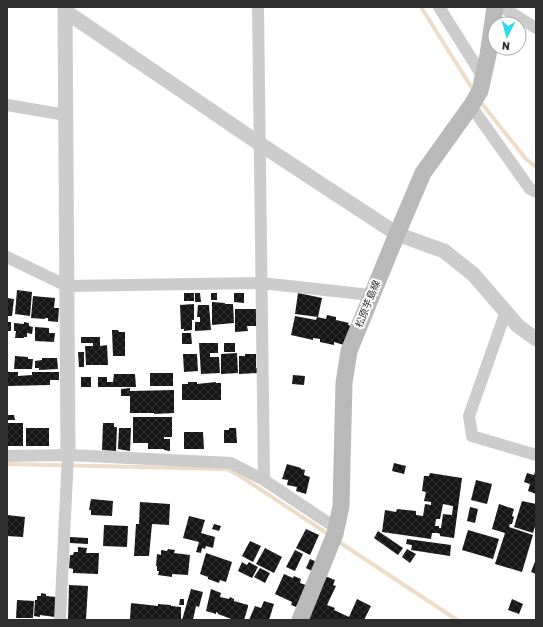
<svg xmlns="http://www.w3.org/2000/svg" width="543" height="627" viewBox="0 0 543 627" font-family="Rubik,'Noto Sans JP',sans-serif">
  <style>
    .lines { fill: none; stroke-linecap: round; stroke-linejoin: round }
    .stream { stroke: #eddcc8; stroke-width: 4 }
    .building { fill: url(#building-cross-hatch); fill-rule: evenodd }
    .minor { stroke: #ccc; stroke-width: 12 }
    .tertiary { stroke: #ccc; stroke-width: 15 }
    .secondary { stroke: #b9b9b9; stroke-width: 17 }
    .labels { text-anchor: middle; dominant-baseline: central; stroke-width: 4; stroke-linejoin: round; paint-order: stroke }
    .street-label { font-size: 10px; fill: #2f2f2f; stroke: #fff }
  </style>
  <defs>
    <pattern id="building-cross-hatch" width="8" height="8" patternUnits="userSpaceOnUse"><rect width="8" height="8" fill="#161616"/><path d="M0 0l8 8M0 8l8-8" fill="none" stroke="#303030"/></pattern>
  </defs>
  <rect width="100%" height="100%" fill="#fff"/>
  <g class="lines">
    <path class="stream" d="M421,7L475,93
      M479,100L526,159L536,167
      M7,464L226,469L237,474L331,536
      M336,540L457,620"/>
  </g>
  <path class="building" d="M17,290L32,292L30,316L15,314Z
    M184,293H194V301H184Z
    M195,293H200L201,302H195Z
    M211,293H217V300H211Z
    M234,293H244V303L234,302Z
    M298,293L322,298L318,317L295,314Z
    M33,296L55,298L54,308H59L58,322L48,321V318H45V319L31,318Z
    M7,298L14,299L12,316H7Z
    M212,302L225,303V304H233L234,323L212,325Z
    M194,304V320H192V330L184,331V329H181L180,305Z
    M198,305H209L211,330L195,331V322H200V317H197Z
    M235,309H256V326H247L248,331L235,332Z
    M327,315L336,317V320L349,323L348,325L352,326L344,345L334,342V345L320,342V339L313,338V340L291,335L295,316L316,320L317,317L326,319Z
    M7,322H11V331H7Z
    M24,322L29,323V326L33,327L32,334L27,333V337H24V338H15L16,331H14V323L24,324Z
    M35,327L49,328V333H55L54,342L35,341Z
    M112,330H118L119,332H125V356H113Z
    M182,333H191L192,344H182Z
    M81,337H100V346L107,345L108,365H86L85,346H93V343H81Z
    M199,343H218V353H210V357H219L220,373L201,374Z
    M224,343H235V352H224Z
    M78,352H84V367H79Z
    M237,353L238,373L221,374V354Z
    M183,354H197L198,371L184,372Z
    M245,354H256V368H257V373L239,374V356H245Z
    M15,356L28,357V359H33L32,369H14Z
    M42,358H57L58,369L39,370V368H35V361L42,360Z
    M8,372H18V376L32,375V372H59V380H50V385L8,386Z
    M150,373H173V386H150Z
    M114,374H135L136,387H98V377H107V382H113Z
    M293,375L305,376L304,385L292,384Z
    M81,377H91V387H81Z
    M188,382H197V384L216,382V383H221V400H182V384H188Z
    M130,388V391L174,390V413L154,414V413H130V396H121V389Z
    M7,415H14L15,420H7Z
    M133,417H172V437H164V439H170V451L164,450V449H148V443H133Z
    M7,423H23V446H7Z
    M103,423H114V427H117L116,451L102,450Z
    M26,428H49V446H26Z
    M119,428H131L130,451L118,449Z
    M229,428H236L237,443H224V430H229Z
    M184,432H203L204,449H184Z
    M394,463L406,466L404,474L392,471Z
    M287,464L301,468V469L305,470L304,475L310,477L306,494L296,491L297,487L287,485L288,480L282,479Z
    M536,468V494L528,491L530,484L524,482L527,473L534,475Z
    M430,473L462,478L454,538L440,536V534L438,533H432L431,539L382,532L385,510L396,512L397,509L416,511V515L423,516L425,504L431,505V502L424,501L426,492L422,491L424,476H429ZM443,504L453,506L452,515L443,514L441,528H439V526H435L436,519H440Z
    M476,480L492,484L487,504L471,500Z
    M91,499L113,501L112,516L91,515V510H89Z
    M522,501L536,504V523L533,533L514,527Z
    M140,502L170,504L169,525L152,524L149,556H134L136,524H139Z
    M499,504L514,509L512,516L514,517L512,524H510L509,527L533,535L522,572L495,564L505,533L492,529Z
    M470,507L478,509L475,523L467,521Z
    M7,515L25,517L23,537L7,536Z
    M189,516L205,520L201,533L215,537L213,548L206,546L205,549L202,548L201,553L196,552L199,542L183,538Z
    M214,524L221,526L219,531L212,529Z
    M104,525L128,526L127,547L103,546Z
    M306,529L319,535L310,555L296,548Z
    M468,530L499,539L493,559L462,550Z
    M378,531L403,548L398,555L374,538Z
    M70,537L88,538V544L70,543Z
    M407,539L451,545L450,556L411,550L412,545L406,544Z
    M250,541L261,546L253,562L242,556Z
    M78,547L87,548L86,553H99L98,574L73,573V569L69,568L70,555H73L74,552H78Z
    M265,548L282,557L274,573L256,564Z
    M168,549L175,550L174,553L190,555L188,575L172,574V577L158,575L159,571H157V566H156L157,554L161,555V550L167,551Z
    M407,549L416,554L410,563L402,557Z
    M295,550L303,554L295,571L286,567Z
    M206,553L232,562L226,582L220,580L219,583L208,579V577L200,574Z
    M310,559L317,562L312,571L306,568Z
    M536,559V574L531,572Z
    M242,562L247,565L249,562L258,567L252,578L238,571Z
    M260,568L270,573L265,583L254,577Z
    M284,574L293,578L294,576L301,579L300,583L306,585L296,607L291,605L292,602L275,594Z
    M325,576L335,580L333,585L336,586L327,605L335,608L334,610L349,617L357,599L371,606L364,620H306Z
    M69,585L88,586L86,620H68Z
    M191,589L203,592L199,607L196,606L193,620H182Z
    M211,589L221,593L220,597L229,599L230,597L234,599V601L248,605V607L244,620H234L218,614V613L216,612V614L206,611Z
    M41,593L46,594V596L56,597L55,617L40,615V617L34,616L35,600H37V596H41Z
    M180,599H184V605H179Z
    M512,599L523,604L519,614L508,610Z
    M17,600L34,601L33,618H16Z
    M264,601L274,604L269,620H249L255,606L261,608Z
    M131,603L158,606V604L171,605V606L181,607V620L130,619Z"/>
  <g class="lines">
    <path class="minor" d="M258,7L264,480
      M439,7L483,77
      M502,7L536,28
      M7,105L66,115
      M471,106L530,189L536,192
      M7,257L67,286L261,283L371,295
      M506,311L469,416L472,436L536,455
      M7,456L68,455L231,463L264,480L336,528
      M60,620L68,455"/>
    <path class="tertiary" d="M65,7L68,455
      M65,11L260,144L397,234L444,251L473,274L518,326L536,339"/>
    <path class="secondary" d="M300,620L335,534L341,506L344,383L349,351L397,234L423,173L471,106L480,91L488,55L495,7"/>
  </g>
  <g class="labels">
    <g class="street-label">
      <text transform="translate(368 304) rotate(-68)">松原芋島線</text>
    </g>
  </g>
  <rect width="543" height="627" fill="none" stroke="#2f2f2f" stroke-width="16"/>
  <g transform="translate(507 36) rotate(186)"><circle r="19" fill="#ffffff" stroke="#acacac"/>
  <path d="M0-3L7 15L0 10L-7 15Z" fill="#2ddaea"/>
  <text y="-6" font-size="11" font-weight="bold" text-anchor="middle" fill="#2f2f2f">N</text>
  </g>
</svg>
